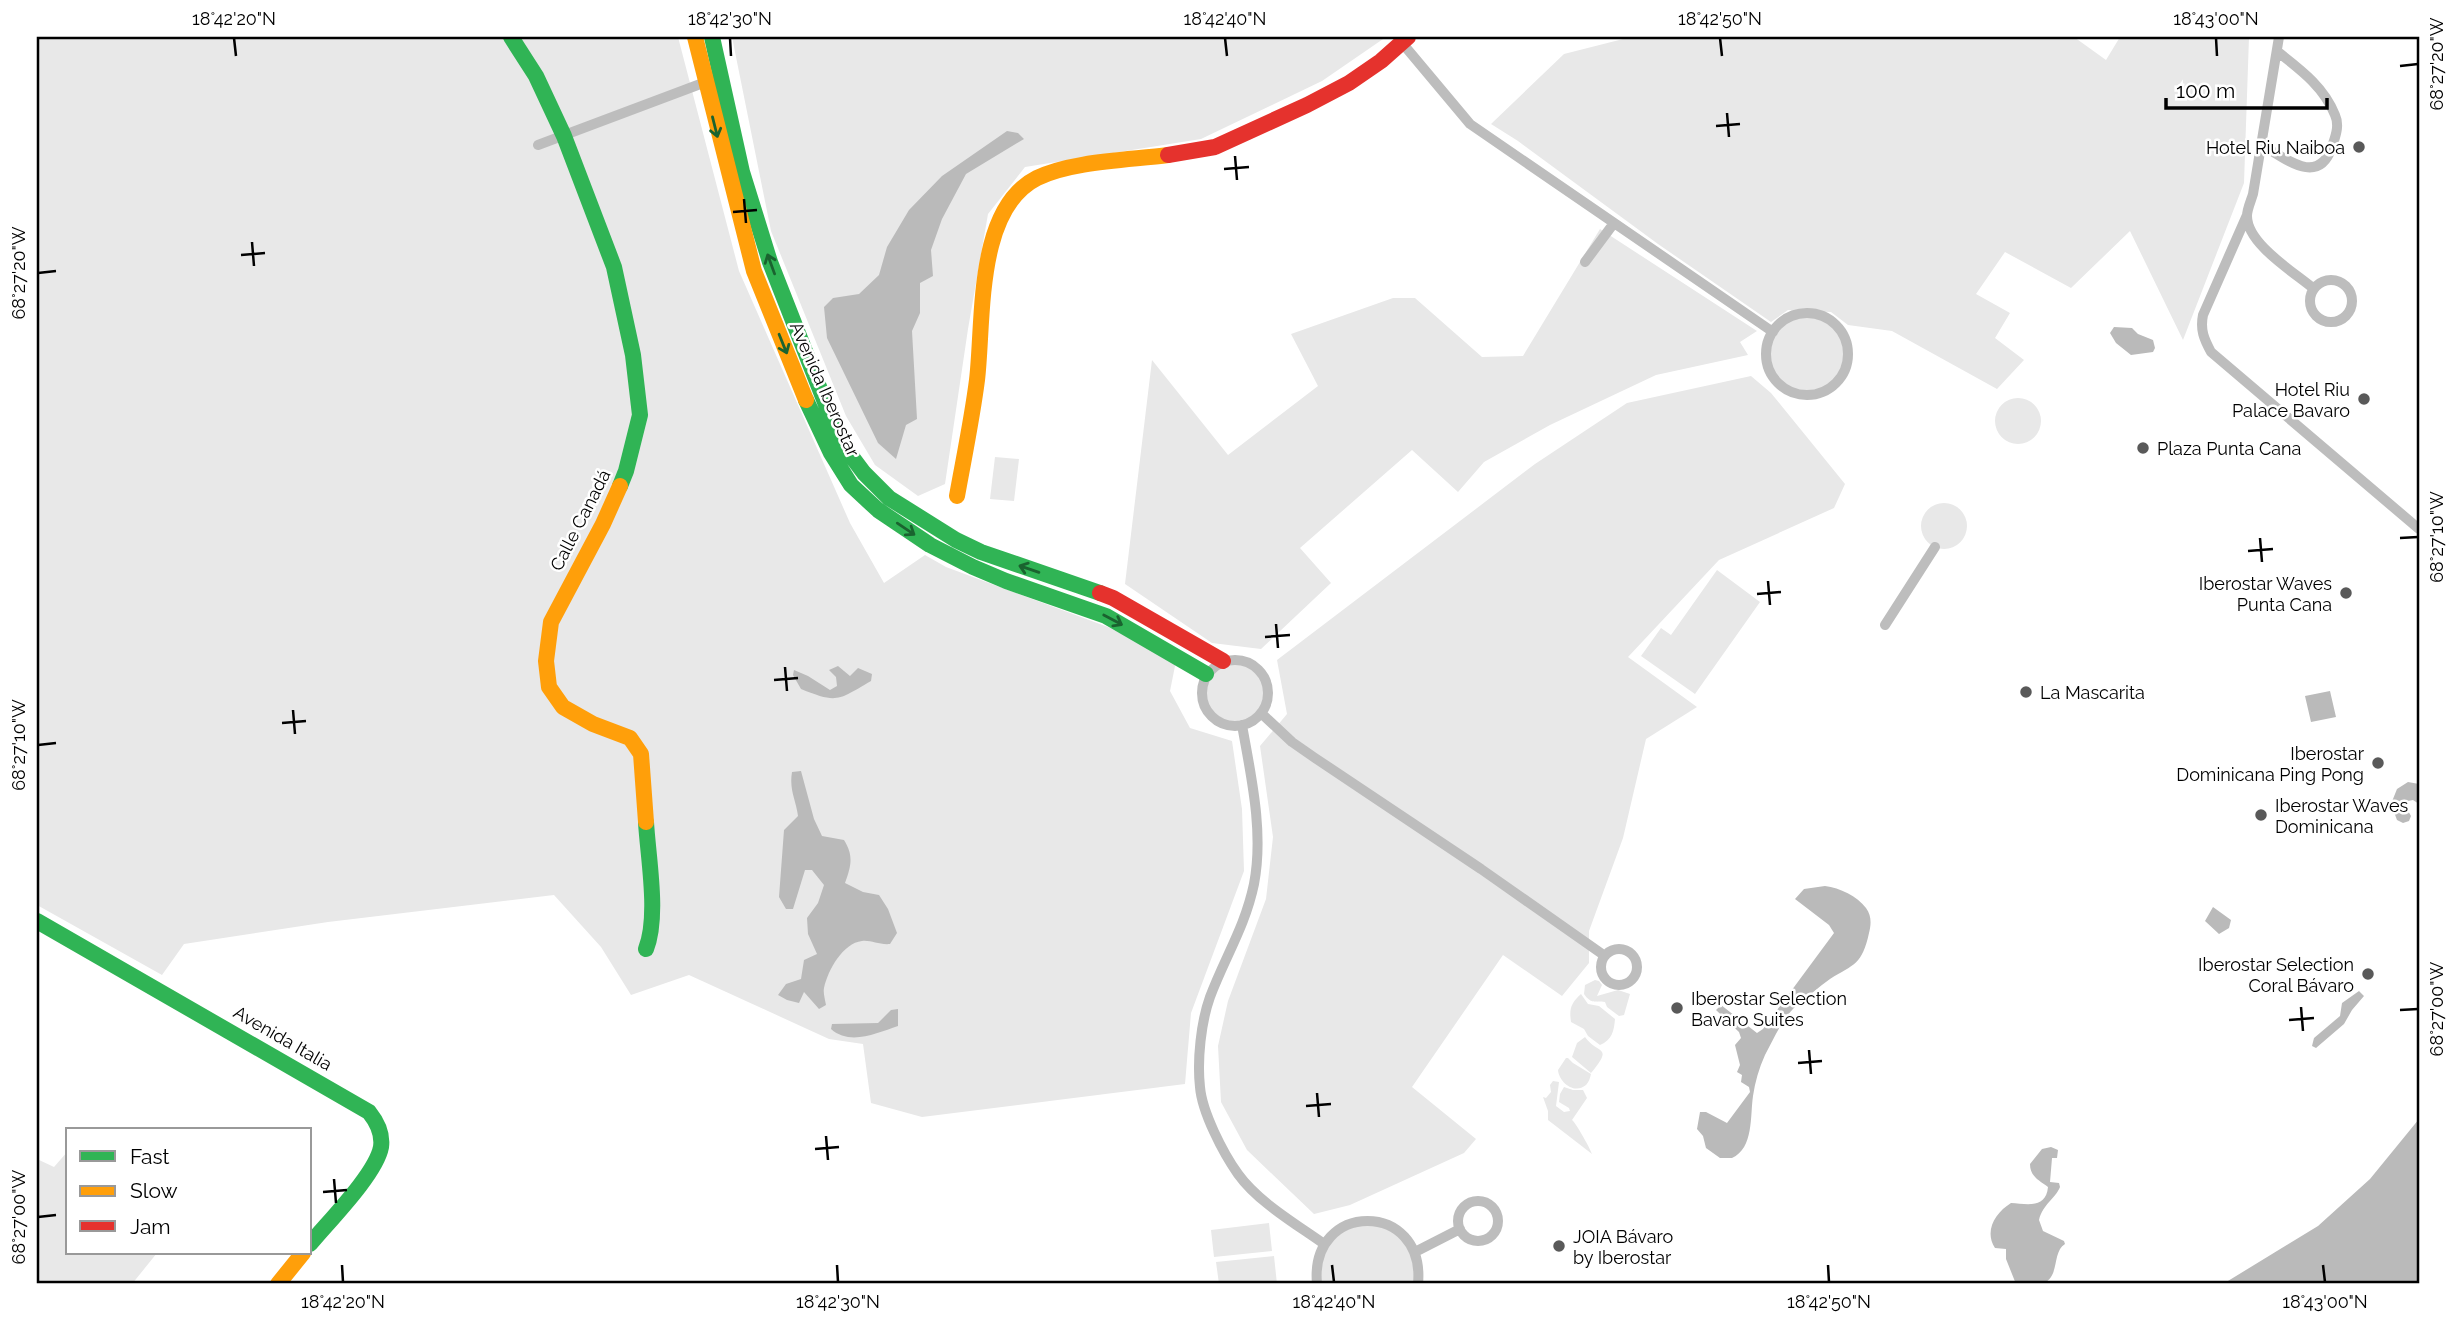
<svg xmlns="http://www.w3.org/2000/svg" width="2456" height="1321" viewBox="0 0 2456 1321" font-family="Raleway,sans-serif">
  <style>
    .green { fill: #e8e8e8 }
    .water { fill: #bababa }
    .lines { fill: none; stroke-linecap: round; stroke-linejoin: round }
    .street { stroke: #bdbdbd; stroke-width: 10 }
    .fast { stroke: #30b455; stroke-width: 16 }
    .slow { stroke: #ff9f0a; stroke-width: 16 }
    .jam { stroke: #e5322d; stroke-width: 16 }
    .oneway { stroke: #1a632f }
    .ticks { fill: none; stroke: #000; stroke-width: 2.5 }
    .poi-dot { fill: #595959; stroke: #fff; stroke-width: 2.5 }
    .labels { text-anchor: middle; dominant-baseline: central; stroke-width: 5; stroke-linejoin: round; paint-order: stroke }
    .poi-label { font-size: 18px; fill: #000; stroke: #fff; text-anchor: end }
    .street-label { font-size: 18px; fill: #000; stroke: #fff }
    .neatline { fill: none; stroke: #000; stroke-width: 2.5 }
    .ticks-label { font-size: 18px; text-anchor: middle; fill: #000 }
  </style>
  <rect width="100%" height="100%" fill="#fff"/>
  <path class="green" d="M37,37H678L739,271L850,523L884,583L925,555L946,567L1108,627L1176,661L1170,691L1190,728L1232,741L1242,809L1244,871L1191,1013L1185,1084L922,1117L871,1103L863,1044L829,1039L689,975L631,995L601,947L554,895L328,922L184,944L162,975L37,905Z
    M732,37H1386L1322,81L1201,139L1025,167L988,214L968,329L945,484L918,496L875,465L846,416L771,231Z
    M1631,37H2074L2106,60L2120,37H2249L2244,183L2183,340L2130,231L2071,288L2005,252L1976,294L2010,313L1995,338L2024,360L1997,389L1892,331L1848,325L1831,312L1788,310L1771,322L1658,244L1518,141L1491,124L1564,54Z
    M1600,229L1757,331L1740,342L1748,355L1656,375L1550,425L1484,462L1458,492L1412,450L1300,548L1331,583L1261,649L1212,643L1125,584L1152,360L1228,455L1318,386L1291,334L1393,298H1415L1482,357L1523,356Z
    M1766 354a41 41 0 1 1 82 0a41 41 0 1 1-82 0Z
    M1751,376L1771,393L1845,484L1834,508L1719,560L1628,657L1697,707L1646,739L1623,838L1589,931V963L1562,996L1503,955L1412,1087L1476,1139L1464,1153L1350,1205L1314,1214L1247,1150L1221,1102L1218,1046L1228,1001L1266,899L1273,837L1260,746L1287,714L1277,660L1535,464L1627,403Z
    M1995 421a23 23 0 1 1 46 0a23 23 0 1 1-46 0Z
    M995,457L1019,459L1014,501L990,499Z
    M1921 526a23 23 0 1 1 46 0a23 23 0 1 1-46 0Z
    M1717,570L1760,602L1695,694L1641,656L1661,628L1671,635Z
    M1202 693a33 33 0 1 1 66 0a33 33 0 1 1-66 0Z
    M1595,980L1599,981L1602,985L1597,996L1618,990L1630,994L1624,1015L1619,1016L1607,1007L1605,1002C1594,1001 1591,1004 1584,994L1585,985Z
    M1581,994L1588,1004L1599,1006L1615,1019C1614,1031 1612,1040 1600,1045L1588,1036L1584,1029L1571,1022C1569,1009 1571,1003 1581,994Z
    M1585,1037C1598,1055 1614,1045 1591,1073L1572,1057L1577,1043Z
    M1566,1058H1568L1573,1063L1591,1074C1590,1078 1589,1082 1586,1085C1574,1095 1559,1082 1558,1070Z
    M1553,1081L1559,1082L1556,1106L1564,1112L1570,1111L1569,1108L1559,1102L1560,1094L1564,1087L1573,1090H1583L1587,1098L1572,1120C1576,1123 1590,1148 1592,1154L1548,1120V1111L1543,1097L1546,1098L1551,1092L1550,1085Z
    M68,1151V1253H157L132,1284H37V1159L54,1167Z
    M1375,1221L1406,1237L1418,1284H1317C1321,1231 1328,1236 1375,1221Z
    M1269,1223L1272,1251L1214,1257L1211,1230Z
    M1274,1256L1277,1284H1219L1216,1262Z"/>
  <path class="water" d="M1007,131L1018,133L1024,139L966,174L942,219L931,250L933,276L920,283V313L912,331L917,419L906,425L896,459L878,443L827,338L824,307L833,298L859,294L879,275L887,247L909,210L942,176Z
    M2114,327L2132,328L2138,334L2153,340L2155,348L2153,352L2131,355L2116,343L2110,333Z
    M838,666L850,676L858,668L872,674L871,681C838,700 838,704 801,689L793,675L794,670L808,676L830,690L837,686L836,677L829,670Z
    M2330,691L2336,717L2311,722L2305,696Z
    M801,771L814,819L822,836L844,840C854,856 851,866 845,883L863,892L879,895L888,909L897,933L890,944C879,945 871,940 862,941C843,943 828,970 824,988C823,993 825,999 826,1005L819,1009L804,992L799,1003L787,1000L778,995L786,984L801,979L804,960L817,954L808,934L807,918L818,903L824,885L812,870H805L793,909H786L779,897L784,830L798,816C796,800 789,790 792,772Z
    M2408,782L2419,784V804L2413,800L2408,801L2407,809L2411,816L2409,821L2403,823L2397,820L2391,804L2397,789Z
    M1825,886C1840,888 1857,896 1866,908C1872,916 1871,925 1869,933C1862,965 1854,964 1830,979C1819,987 1807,997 1796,1006C1782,1019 1774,1038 1765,1055C1759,1068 1755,1082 1753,1096C1750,1116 1754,1148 1732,1158H1720L1706,1148L1703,1136L1697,1129L1700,1112H1706L1727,1123L1750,1092L1749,1087L1741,1082L1742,1075L1737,1072L1740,1065L1735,1045L1741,1038L1739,1032L1716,1010L1721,1005L1757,1033L1763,1029L1834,933L1829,925L1795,899L1804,889Z
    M2213,907L2231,920L2229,928L2219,934L2205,921Z
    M2359,991L2364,996L2352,1010L2344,1024L2316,1048L2312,1046L2314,1038L2340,1016L2342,1003Z
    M898,1009V1026C877,1033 850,1046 831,1029L832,1024L878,1023L891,1010Z
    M2419,1119V1284H2223L2318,1226L2370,1179Z
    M2051,1147L2058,1150L2057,1158H2052L2050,1182L2059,1183L2060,1187C2055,1199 2043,1204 2039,1220L2043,1231L2064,1241L2065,1244C2051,1252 2061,1282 2039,1284C2032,1285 2023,1284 2016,1284L2006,1259V1249L1995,1248C1984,1231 1995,1213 2011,1203C2027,1204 2046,1209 2048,1187C2040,1181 2030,1177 2030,1164L2042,1149Z"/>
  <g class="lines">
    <path class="street" d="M2279,37L2253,194C2251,201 2247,209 2247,216C2247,244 2294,272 2314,289
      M1403,44L1470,124L1773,332
      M538,145L711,80
      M2262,145C2285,158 2318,187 2332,147C2335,137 2340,126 2335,115C2324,87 2301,70 2278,52
      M2247,215L2203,315C2200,330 2204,339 2211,352L2419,529
      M1585,262L1614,223
      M2310 301a21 21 0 1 1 42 0a21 21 0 1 1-42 0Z
      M1766 354a41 41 0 1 1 82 0a41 41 0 1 1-82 0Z
      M1885,625L1935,547
      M1202 693a33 33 0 1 1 66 0a33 33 0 1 1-66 0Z
      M1261,713L1292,742L1315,758L1481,869L1605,956
      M1242,725C1251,776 1264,832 1254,884C1245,927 1225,957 1210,997C1201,1022 1197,1060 1200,1087C1202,1112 1223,1153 1238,1174C1258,1202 1296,1224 1324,1244
      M1601 967a18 18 0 1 1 36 0a18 18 0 1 1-36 0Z
      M1458 1221a20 20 0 1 1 40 0a20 20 0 1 1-40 0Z
      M1415,1252L1460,1229
      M1317,1284C1309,1200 1426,1200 1418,1284"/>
    <path class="fast" d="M511,37L536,76L564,136L614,267L633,355L640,415L626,471L620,486
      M712,37L742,172L770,262L834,425L849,453L864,473L889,498L956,540L981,552L1100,593
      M806,400L831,453L851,485L878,510L930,545L973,567L1006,581L1106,616L1206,674
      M646,822C648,858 659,916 646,949
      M37,921L369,1112C377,1122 383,1133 381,1147C376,1174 329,1221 310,1244"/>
    <path class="slow" d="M695,37L754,271L806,400
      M620,486L603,524L551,622L546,661L549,687L563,707L593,724L630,738L641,754L646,822
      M957,496C964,457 972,419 977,380C984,321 975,209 1037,178C1071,161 1130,160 1168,155
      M278,1284L303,1253"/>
    <path class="jam" d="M1168,155L1215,147L1307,105L1349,83L1381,61L1408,37
      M1100,593L1113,598L1223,661"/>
  </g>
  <defs><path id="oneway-shaft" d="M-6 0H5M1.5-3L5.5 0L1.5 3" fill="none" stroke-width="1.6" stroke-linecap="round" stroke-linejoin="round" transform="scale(1.75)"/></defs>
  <g class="oneway">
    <use href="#oneway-shaft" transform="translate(715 127) rotate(76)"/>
    <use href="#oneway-shaft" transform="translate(771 264) rotate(-110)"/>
    <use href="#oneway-shaft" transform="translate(783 344) rotate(68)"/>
    <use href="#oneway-shaft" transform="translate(906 529) rotate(34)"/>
    <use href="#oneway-shaft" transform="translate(1029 569) rotate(-161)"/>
    <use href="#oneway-shaft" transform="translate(1113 620) rotate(28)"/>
  </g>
  <path class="ticks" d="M234,38L236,56M730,38L731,56M1225,38L1227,56M1720,38L1722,56M2216,38L2217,56M2400,66L2418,64M1727,113L1729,137M1716,126L1740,124M1235,156L1237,180M1224,169L1249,167M744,199L746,223M733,212L757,210M252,242L254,266M241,255L265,253M38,273L56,271M2260,538L2262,562M2400,538L2418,537M2248,551L2273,549M1768,581L1770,605M1757,594L1781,592M1276,624L1278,648M1265,637L1290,635M785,667L787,691M774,680L798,678M293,710L295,734M282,723L306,721M38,745L56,743M2301,1007L2303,1031M2400,1010L2418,1009M2289,1020L2314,1018M1809,1050L1811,1074M1798,1063L1822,1061M1317,1093L1319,1117M1306,1106L1331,1104M826,1136L828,1160M815,1149L839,1147M334,1179L336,1203M323,1192L347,1190M38,1217L56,1215M342,1265L343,1282M837,1265L838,1282M1332,1265L1334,1282M1828,1265L1829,1282M2323,1265L2325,1282"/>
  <g class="poi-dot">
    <circle cx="2359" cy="147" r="7"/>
    <circle cx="2364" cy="399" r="7"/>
    <circle cx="2143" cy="448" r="7"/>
    <circle cx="2346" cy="593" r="7"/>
    <circle cx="2026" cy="692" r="7"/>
    <circle cx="2378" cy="763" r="7"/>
    <circle cx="2261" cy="815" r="7"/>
    <circle cx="2368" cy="974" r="7"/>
    <circle cx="1677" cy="1008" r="7"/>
    <circle cx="1559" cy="1246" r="7"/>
  </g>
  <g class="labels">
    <g class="poi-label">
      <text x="2345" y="147">Hotel Riu Naiboa</text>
      <text x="2350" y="389">Hotel Riu<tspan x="2350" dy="21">Palace Bavaro</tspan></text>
      <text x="2157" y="448" text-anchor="start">Plaza Punta Cana</text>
      <text x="2332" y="583">Iberostar Waves<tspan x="2332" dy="21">Punta Cana</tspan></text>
      <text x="2040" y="692" text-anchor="start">La Mascarita</text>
      <text x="2364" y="753">Iberostar<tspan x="2364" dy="21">Dominicana Ping Pong</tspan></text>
      <text x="2275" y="805" text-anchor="start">Iberostar Waves<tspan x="2275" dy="21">Dominicana</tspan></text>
      <text x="2354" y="964">Iberostar Selection<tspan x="2354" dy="21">Coral Bávaro</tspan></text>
      <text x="1691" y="998" text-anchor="start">Iberostar Selection<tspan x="1691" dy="21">Bavaro Suites</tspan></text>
      <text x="1573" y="1236" text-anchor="start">JOIA Bávaro<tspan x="1573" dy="21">by Iberostar</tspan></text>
    </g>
    <g class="street-label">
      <text transform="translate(825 389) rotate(66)">Avenida Iberostar</text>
      <text transform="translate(580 520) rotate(-63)">Calle Canadá</text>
      <text transform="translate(283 1038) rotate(30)">Avenida Italia</text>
    </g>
  </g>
  <rect width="2456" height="1321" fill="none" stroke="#ffffff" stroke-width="77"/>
  <rect x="66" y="1128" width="245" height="126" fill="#ffffff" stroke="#999999" stroke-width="2"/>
  <rect x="80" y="1151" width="35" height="10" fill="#30b455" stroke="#999999" stroke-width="2"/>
  <text x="130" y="1164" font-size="21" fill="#000000">Fast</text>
  <rect x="80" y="1186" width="35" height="10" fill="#ff9f0a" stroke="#999999" stroke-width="2"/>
  <text x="130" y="1198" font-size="21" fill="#000000">Slow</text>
  <rect x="80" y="1221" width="35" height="10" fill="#e5322d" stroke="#999999" stroke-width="2"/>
  <text x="130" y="1234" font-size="21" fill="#000000">Jam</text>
  <path d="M2166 98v10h161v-10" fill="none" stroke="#000000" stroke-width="3.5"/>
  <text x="2176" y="98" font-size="21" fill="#000000" stroke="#ffffff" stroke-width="5" paint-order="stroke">100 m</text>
  <rect x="38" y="38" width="2380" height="1244" class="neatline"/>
  <g class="ticks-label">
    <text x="234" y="25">18°42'20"N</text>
    <text x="730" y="25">18°42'30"N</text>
    <text x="1225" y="25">18°42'40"N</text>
    <text x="1720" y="25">18°42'50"N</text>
    <text x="2216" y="25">18°43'00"N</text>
    <text transform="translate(2437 64) rotate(-90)" y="6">68°27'20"W</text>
    <text transform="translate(19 273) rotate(-90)" y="6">68°27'20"W</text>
    <text transform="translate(2437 537) rotate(-90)" y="6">68°27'10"W</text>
    <text transform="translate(19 745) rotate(-90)" y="6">68°27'10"W</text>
    <text transform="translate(2437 1009) rotate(-90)" y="6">68°27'00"W</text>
    <text transform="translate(19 1217) rotate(-90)" y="6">68°27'00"W</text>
    <text x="343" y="1308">18°42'20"N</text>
    <text x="838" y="1308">18°42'30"N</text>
    <text x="1334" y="1308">18°42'40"N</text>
    <text x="1829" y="1308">18°42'50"N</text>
    <text x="2325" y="1308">18°43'00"N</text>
  </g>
</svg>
